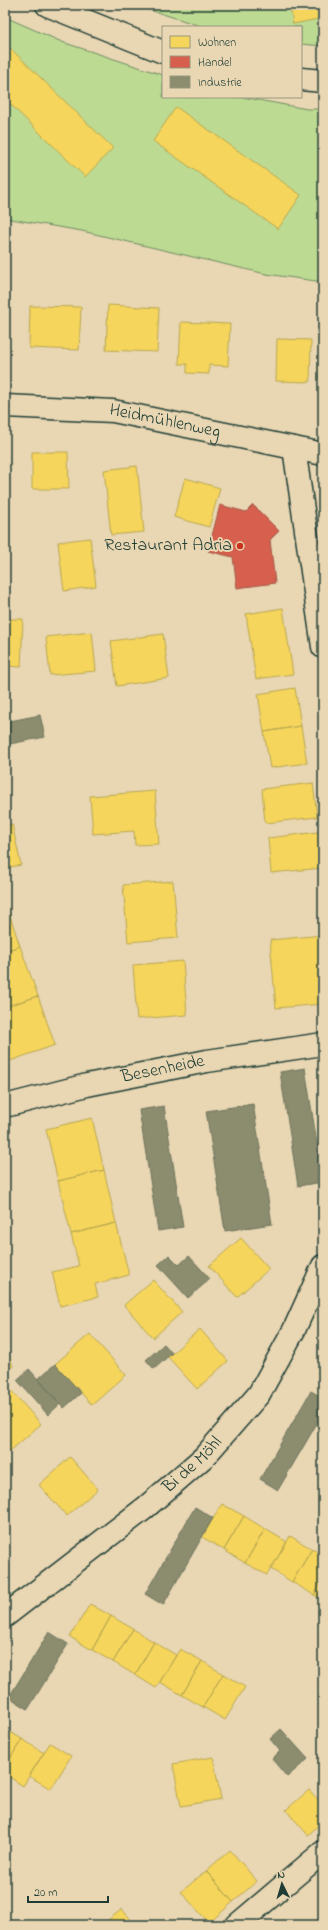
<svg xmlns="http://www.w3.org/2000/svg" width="328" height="1930" viewBox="0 0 328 1930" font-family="'Indie Flower',sans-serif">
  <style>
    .green { fill: #bdda92; stroke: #6e8c63 }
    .homes { fill: #f6d55c; stroke: #b6a750 }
    .shops { fill: #d6604d; stroke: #9f5646 }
    .industry { fill: #8c8c6e; stroke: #6b745d }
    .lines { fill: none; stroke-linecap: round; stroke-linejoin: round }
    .street-casing { stroke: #1f3d34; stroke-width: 25 }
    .secondary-casing { stroke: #1f3d34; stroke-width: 25 }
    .street { stroke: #e9d6b3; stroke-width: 22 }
    .secondary { stroke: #e9d6b3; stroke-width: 22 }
    .poi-dot { fill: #c8321e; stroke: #e9d6b3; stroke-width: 1.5 }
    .labels { text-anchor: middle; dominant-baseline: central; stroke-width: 4; stroke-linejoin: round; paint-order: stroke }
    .street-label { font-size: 18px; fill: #1f3d34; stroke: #e9d6b3 }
    .poi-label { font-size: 18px; fill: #1f3d34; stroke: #e9d6b3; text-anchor: end }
  </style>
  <rect width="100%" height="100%" fill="#e9d6b3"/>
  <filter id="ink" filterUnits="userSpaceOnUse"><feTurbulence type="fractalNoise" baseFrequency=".025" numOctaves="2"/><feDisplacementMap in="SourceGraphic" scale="8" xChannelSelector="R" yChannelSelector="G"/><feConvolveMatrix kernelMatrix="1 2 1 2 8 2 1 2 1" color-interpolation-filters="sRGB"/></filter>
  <g filter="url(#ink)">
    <path class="green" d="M134,5H323V46L301,44V27H204Z
      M5,17L62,42L163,75V97H242L307,109H323V282L266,274L82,231L5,218Z"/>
    <path class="homes" d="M290,5H323V18L293,24Z
      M6,44L113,148L85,177L5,99V45Z
      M176,107L301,195L278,229L153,141Z
      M108,305L159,308L157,352L106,350Z
      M30,306L81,307L79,350L29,348Z
      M181,322L230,324L228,366L209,365V374L187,373V364H179Z
      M277,339L311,340L310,382L276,381Z
      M319,343H323V379H319Z
      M5,451H7L6,530H5Z
      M32,452H68L69,489H32Z
      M137,466L144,532L111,535L104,470Z
      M185,478L220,488L209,527L174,517Z
      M90,538L96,586L64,591L58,542Z
      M283,608L293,674L256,679L246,614Z
      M5,619H23L21,667L5,666Z
      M92,632L96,671L50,675L46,637Z
      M163,634L169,678L117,686L111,641Z
      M295,688L301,726L264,732L258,694Z
      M301,726L307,763L270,768L264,732Z
      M313,783L317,817L265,823L262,789Z
      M155,791L159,844L135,845L134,831L93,834L90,796Z
      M12,824L21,865L5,868V825Z
      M318,832L322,868L271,873L268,838Z
      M173,881L178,938L128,942L123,885Z
      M5,901L20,946L5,951Z
      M323,935V1004L276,1008L270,940Z
      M20,946L38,996L5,1007V951Z
      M183,961L187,1015L137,1019L133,965Z
      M38,996L55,1045L10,1061L5,1045V1007Z
      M92,1118L104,1170L58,1181L46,1129Z
      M104,1170L116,1223L71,1234L58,1181Z
      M116,1223L129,1275L95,1284L98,1297L60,1306L52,1272L79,1266L71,1234Z
      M241,1238L269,1269L237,1297L209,1266Z
      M153,1280L182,1312L153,1338L124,1305Z
      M200,1329L228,1361L197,1389L168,1357Z
      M90,1334L126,1375L92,1405L55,1364Z
      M5,1344L13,1367L5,1370Z
      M9,1388L41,1424L9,1452L5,1447V1391Z
      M323,1413V1426L317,1423Z
      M70,1457L98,1489L67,1516L39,1485Z
      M222,1504L244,1516L224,1550L202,1537Z
      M244,1516L265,1529L245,1563L224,1550Z
      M265,1529L287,1542L267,1575L245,1563Z
      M290,1536L312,1549L292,1582L271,1569Z
      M312,1549L323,1555V1580L314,1595L292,1582Z
      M323,1580V1600L314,1595Z
      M90,1604L111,1616L92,1650L70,1637Z
      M111,1616L133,1629L113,1662L92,1650Z
      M133,1629L154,1642L135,1675L113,1662Z
      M154,1642L176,1655L156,1688L135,1675Z
      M180,1649L202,1661L182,1695L160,1682Z
      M202,1661L223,1674L203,1707L182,1695Z
      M223,1674L245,1687L225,1720L203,1707Z
      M5,1729L22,1739L5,1767Z
      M22,1739L44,1753L23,1786L5,1774V1767Z
      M50,1743L71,1756L51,1789L29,1776Z
      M213,1757L221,1799L181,1806L173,1764Z
      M309,1790L323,1805V1821L308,1835L286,1810Z
      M230,1850L257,1881L233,1902L206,1871Z
      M206,1871L233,1902L209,1923L181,1892Z
      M122,1909L135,1925H102Z"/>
    <path class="shops" d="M220,505L246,512L253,505L279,531L270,540L275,583L237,588L233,557L208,551Z"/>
    <path class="industry" d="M40,715L45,737L5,745V722Z
      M305,1068L323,1182L298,1186L280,1072Z
      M253,1104L272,1224L225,1231L206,1111Z
      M164,1106L183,1227L158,1231L139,1110Z
      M169,1255L179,1265L189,1256L210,1279L188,1298L158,1265Z
      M164,1344L172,1353L154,1369L146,1360Z
      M55,1364L81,1393L64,1408L38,1379Z
      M29,1369L60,1404L48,1415L17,1380Z
      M311,1391L323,1398V1413L278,1490L260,1479Z
      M195,1507L213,1518L163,1605L145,1594Z
      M49,1632L68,1644L28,1709L9,1697Z
      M281,1729L308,1759L287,1777L272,1759L280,1751L270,1739Z"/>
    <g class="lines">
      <defs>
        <g id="street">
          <path d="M47,5L163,52"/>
          <path d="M301,79L323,81"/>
          <path d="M294,448L323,647"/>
          <path id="s1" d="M5,1106L87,1085L207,1061L323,1044"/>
          <path id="s2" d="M5,1616L145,1508L204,1457L259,1394L294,1330L323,1266"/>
          <path d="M237,1925L323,1852"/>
        </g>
        <g id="secondary">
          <path id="s3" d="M5,406L113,411L323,454"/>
        </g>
      </defs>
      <use href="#street" class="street-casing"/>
      <use href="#secondary" class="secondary-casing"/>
      <use href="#street" class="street"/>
      <use href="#secondary" class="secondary"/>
    </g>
  </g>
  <circle class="poi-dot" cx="240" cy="546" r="4"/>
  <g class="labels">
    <g class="street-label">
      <text stroke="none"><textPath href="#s3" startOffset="161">Heidmühlenweg</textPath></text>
      <text stroke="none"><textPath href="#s1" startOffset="162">Besenheide</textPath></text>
      <text stroke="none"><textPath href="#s2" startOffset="241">Bi de Möhl</textPath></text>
    </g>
    <g class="poi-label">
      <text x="232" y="546">Restaurant Adria</text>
    </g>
  </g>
  <rect width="328" height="1930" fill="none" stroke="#e9d6b3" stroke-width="20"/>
  <rect x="10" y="10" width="308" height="1910" fill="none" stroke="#1f3d34" stroke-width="1.5" filter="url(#ink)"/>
  <rect x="162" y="26" width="140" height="72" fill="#e9d6b3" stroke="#989980"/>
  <rect x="170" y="36" width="20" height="12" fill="#f6d55c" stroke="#989980"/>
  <text x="198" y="46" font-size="12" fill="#1f3d34">Wohnen</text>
  <rect x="170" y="56" width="20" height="12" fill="#d6604d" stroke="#989980"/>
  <text x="198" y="66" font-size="12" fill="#1f3d34">Handel</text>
  <rect x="170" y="76" width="20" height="12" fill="#8c8c6e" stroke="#989980"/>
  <text x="198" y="86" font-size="12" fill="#1f3d34">Industrie</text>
  <g transform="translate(282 1884) rotate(355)" stroke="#e9d6b3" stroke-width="3" paint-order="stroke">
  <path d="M0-3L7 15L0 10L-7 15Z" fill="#1f3d34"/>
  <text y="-6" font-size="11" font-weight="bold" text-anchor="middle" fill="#1f3d34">N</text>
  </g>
  <path d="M28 1896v6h80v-6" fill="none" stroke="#1f3d34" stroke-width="2"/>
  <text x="34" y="1896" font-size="12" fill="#1f3d34" stroke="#e9d6b3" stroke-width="3" paint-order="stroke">20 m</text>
</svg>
